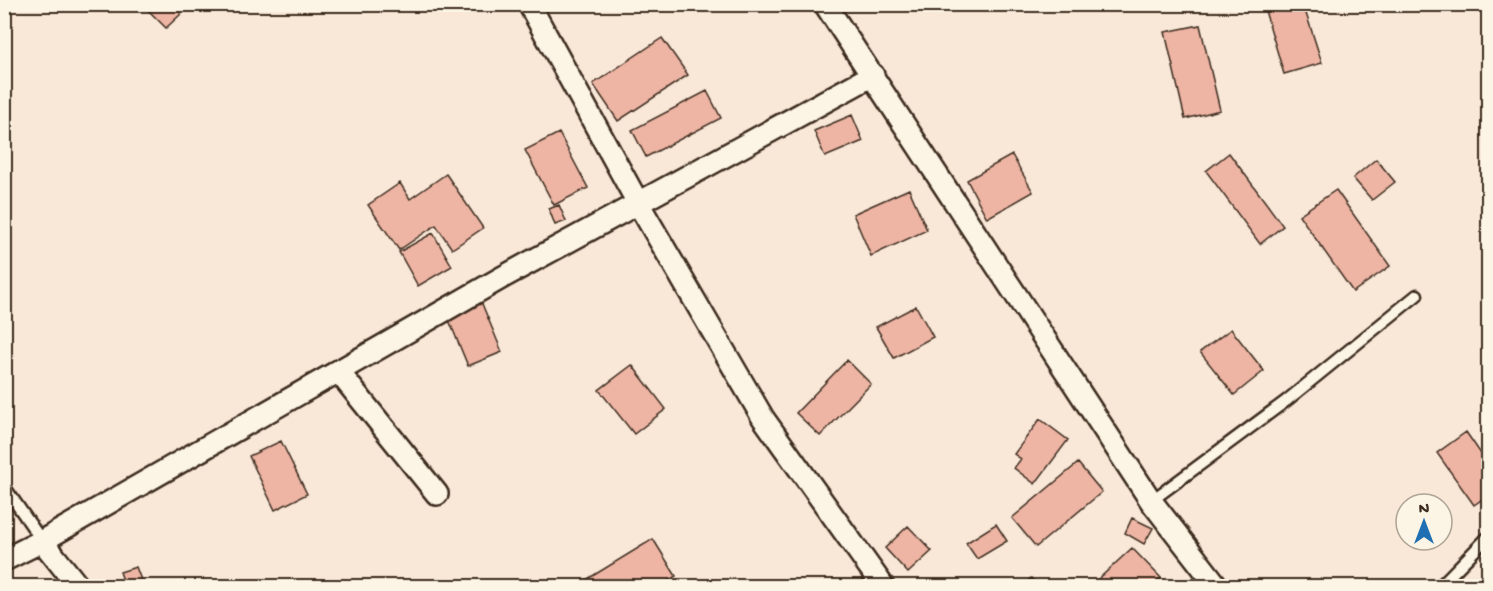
<svg xmlns="http://www.w3.org/2000/svg" width="1493" height="591" viewBox="0 0 1493 591" font-family="'Gochi Hand',sans-serif">
  <style>
    .building { fill: #eeb5a4; stroke: #3b2a1e; stroke-width: 1.5 }
    .lines { fill: none; stroke-linecap: round; stroke-linejoin: round }
    .lane-casing { stroke: #3b2a1e; stroke-width: 15 }
    .street-casing { stroke: #3b2a1e; stroke-width: 26 }
    .lane { stroke: #fcf5e5; stroke-width: 10 }
    .street { stroke: #fcf5e5; stroke-width: 21 }
  </style>
  <rect width="100%" height="100%" fill="#f9e8d8"/>
  <filter id="ink" filterUnits="userSpaceOnUse"><feTurbulence type="fractalNoise" baseFrequency=".0167" numOctaves="2"/><feDisplacementMap in="SourceGraphic" scale="12" xChannelSelector="R" yChannelSelector="G"/><feConvolveMatrix kernelMatrix="1 2 1 2 8 2 1 2 1" color-interpolation-filters="sRGB"/></filter>
  <g filter="url(#ink)">
    <path class="building" d="M102,4H115L108,11Z
      M150,4H172L181,14L166,28L146,8Z
      M1263,4H1303L1322,63L1284,74Z
      M1200,25L1220,110L1185,119L1165,32Z
      M662,38L688,75L618,121L593,84Z
      M707,91L721,118L646,157L632,130Z
      M852,115L863,141L825,157L814,131Z
      M559,133L588,188L554,205L525,150Z
      M1229,153L1283,226L1260,244L1206,171Z
      M1012,155L1033,192L987,218L967,180Z
      M1376,159L1395,182L1372,200L1353,178Z
      M446,174L483,228L452,249L436,225L399,250L368,205L400,183L410,199Z
      M909,189L927,230L871,256L853,214Z
      M1336,190L1390,266L1353,292L1299,215Z
      M559,205L566,221L555,225L549,209Z
      M433,233L452,266L418,286L399,252Z
      M480,299L502,352L468,366L446,313Z
      M916,306L933,337L894,358L876,327Z
      M1231,329L1264,371L1234,395L1200,352Z
      M847,360L871,384L820,436L796,413Z
      M632,365L666,409L634,434L599,390Z
      M1040,419L1068,440L1035,484L1014,468L1021,459L1014,454Z
      M1466,432L1488,464V495L1474,505L1437,453Z
      M281,441L307,494L275,510L249,456Z
      M1078,463L1102,492L1036,547L1012,518Z
      M1132,518L1153,528L1144,544L1125,533Z
      M996,524L1007,541L977,559L966,543Z
      M908,526L932,551L908,573L885,548Z
      M653,539L676,576L659,586H576Z
      M1132,548L1161,578L1152,586H1091Z
      M136,567L143,585L125,586L120,572Z
      M1031,578L1038,586H1022Z"/>
    <g class="lines">
      <defs>
        <path id="lane" d="M4,486L42,541
          M1151,501L1286,401L1417,295
          M1440,586L1488,537"/>
        <path id="street" d="M529,4L638,203L763,418L883,586
          M825,4L1151,501L1217,586
          M338,371L437,494
          M42,541L503,277L873,75
          M4,560L42,541L78,586"/>
      </defs>
      <use href="#lane" class="lane-casing"/>
      <use href="#street" class="street-casing"/>
      <use href="#lane" class="lane"/>
      <use href="#street" class="street"/>
    </g>
  </g>
  <rect width="1493" height="591" fill="none" stroke="#fcf5e5" stroke-width="24"/>
  <rect x="12" y="12" width="1469" height="567" fill="none" stroke="#3b2a1e" stroke-width="2" filter="url(#ink)"/>
  <g transform="translate(1424 522)"><circle r="28" fill="#fcf5e5" stroke="#afa495" stroke-width="1.5"/>
  <path d="M0-4.5L10 22L0 15L-10 22Z" fill="#1f6fb2"/>
  <text y="-9" font-size="16" font-weight="bold" text-anchor="middle" fill="#3b2a1e">N</text>
  </g>
</svg>
